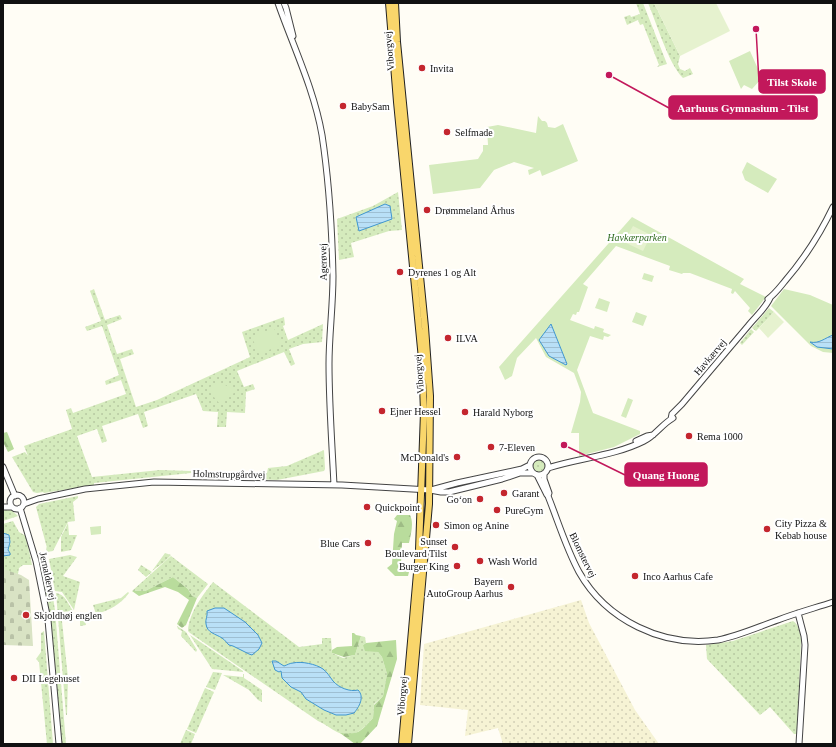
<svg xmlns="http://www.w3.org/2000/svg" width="836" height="747" viewBox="0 0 836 747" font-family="Georgia,serif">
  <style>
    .farmland { fill: url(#farmland-dots) }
    .grass { fill: url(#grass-dots) }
    .forest { fill: url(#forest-firs) }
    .cemetery { fill: url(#cemetery-stones) }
    .park { fill: #d5ebbd }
    .pitch { fill: #e6f2cf }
    .water { fill: url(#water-rules); stroke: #3f96cf }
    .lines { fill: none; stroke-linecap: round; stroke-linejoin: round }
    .minor-casing { stroke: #444; stroke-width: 7 }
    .major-casing { stroke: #222; stroke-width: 8 }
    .minor { stroke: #fff; stroke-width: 5 }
    .major { stroke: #f9d66b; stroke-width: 6 }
    .poi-dot { fill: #c4262e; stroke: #fff; stroke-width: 1.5 }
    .labels { text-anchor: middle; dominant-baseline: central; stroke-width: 4; stroke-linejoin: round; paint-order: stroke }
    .street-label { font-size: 10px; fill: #111; stroke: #fff }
    .poi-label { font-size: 10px; fill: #111; stroke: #fff; text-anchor: start }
    .park-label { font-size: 10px; font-style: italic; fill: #2f6b1f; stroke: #fff }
    .leader { fill: none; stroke: #c2185b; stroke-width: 1.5 }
    .callout-dot { fill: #c2185b; stroke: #fff; stroke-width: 1.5 }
    .callout { fill: #c2185b; stroke: #c2185b; stroke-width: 1.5 }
    .callout-label { font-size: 11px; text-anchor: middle; font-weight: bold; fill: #fff }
  </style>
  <defs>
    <pattern id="farmland-dots" width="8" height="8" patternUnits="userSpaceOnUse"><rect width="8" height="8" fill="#f6f3d4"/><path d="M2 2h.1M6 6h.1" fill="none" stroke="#d2cfb5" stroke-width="1.8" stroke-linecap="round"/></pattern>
    <pattern id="grass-dots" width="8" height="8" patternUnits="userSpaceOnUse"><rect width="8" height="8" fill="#d5ebbd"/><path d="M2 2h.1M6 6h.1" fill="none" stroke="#b6c8a1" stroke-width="1.8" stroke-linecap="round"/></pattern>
    <pattern id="forest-firs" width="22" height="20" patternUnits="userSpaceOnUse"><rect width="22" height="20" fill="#b9dc9c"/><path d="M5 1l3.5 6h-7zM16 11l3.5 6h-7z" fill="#9ebc85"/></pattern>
    <pattern id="cemetery-stones" width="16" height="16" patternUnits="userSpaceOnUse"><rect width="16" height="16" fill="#d9e3c4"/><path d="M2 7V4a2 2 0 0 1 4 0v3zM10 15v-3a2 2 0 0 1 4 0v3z" fill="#b9c2a7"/></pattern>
    <pattern id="water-rules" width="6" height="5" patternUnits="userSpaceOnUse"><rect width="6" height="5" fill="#b9e0f7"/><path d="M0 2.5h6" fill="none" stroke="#9ebfd3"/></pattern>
  </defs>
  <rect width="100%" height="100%" fill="#fffdf5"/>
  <path class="farmland" d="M581,600L589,623L635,710L659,744H503L498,728L465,736L468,710L420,705L424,644Z"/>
  <path class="grass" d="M636,3H643L667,64L657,67L659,65L643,24L640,25L638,20L627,25L624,17L630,15L631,17L640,14Z
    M648,3H654L680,56L678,64L680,69L685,71L690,68L693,74L683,78C668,63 657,24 648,3Z
    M398,192L402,230L389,231L351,243L354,257L339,260L337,219L373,206Z
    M94,289L105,320L120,315L122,319L107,325L117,354L132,349L134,354L120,359L136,407L157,400L250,357L242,332L284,317L285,325L283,326L288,340L323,324L322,342L303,344L289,349L295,364L291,366L284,352L237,371L244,387L253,384L255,389L246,392L245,413L227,412L226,427H217L218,412L203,411L196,394L144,412L148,426L143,428L138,414L102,426L107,441L102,443L97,429L77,436L92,477L160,470L191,471V473L94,483V485L44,493L43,492L37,493L33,492L12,457L25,452L28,456L24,446L72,429L66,410L71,408L73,413L126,394L121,380L106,385L105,381L119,375L102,326L87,331L85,327L101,321L90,291Z
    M769,308L774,312L756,331L752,328Z
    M751,329L754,332L742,345L740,343Z
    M324,450L325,469L324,471L277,480L232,478L207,474L204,471L267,473L268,468L287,466Z
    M533 466a6 6 0 1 1 12 0a6 6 0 1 1-12 0Z
    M78,496V498L73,502L75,521L68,522L53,551L47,552L46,547L47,548L36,507L39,504Z
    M3,509H10L18,516L3,521Z
    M13,521L19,532L26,536L32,565H23L19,568L18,574L3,572V524Z
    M68,523L69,535H77L71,550L61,552V537Z
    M165,553L171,555L164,562L152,571Z
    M70,555L77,557L63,576L80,582L74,610L62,592L55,591L49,559Z
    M171,556L208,584L197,598L192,596L188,589L173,577L145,591H132Z
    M47,560L55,610L66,744H61L52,639L40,568L42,563Z
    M141,565L152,572L146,577L138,570Z
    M213,582L299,647L322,644V638H331L332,653L343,658L355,655L361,636L365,637L366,643L363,645L378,652L382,657L387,674L383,696L374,704L373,718C363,729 353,740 337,732C331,729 325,724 318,721L190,633L188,631C189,613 202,596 213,582Z
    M128,592L129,593C120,605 110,610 96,614L93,605L121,598Z
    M56,593C65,594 68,604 73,611L61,612L68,678L67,715H66Z
    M101,614L102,616L85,621L86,625L80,626V620Z
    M793,621C799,624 800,633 801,640L797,734H794L770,707L760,715L707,659L706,645L733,641Z
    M177,626L186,632L197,650L196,652L181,636L182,631L178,629Z
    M44,631L53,744H47L39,662L36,659L41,652V633Z
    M190,635L243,671V672L212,669Z
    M213,672L222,673L215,690L206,687Z
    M243,674H244V678L262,690V702L258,700L249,690L223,675L243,677Z
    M205,688L214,692L196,733L187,729Z
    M186,730L195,734L191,744H180Z"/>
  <path class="forest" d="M7,432L14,449L8,452L3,442V433Z
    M397,515H410C414,523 411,534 409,543H402L401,563L409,572L408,576H395L387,568L392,564L394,534L397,521L394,519Z
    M173,577L188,589L192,596L197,598L186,625L182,628L177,624L189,600L178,592L165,587L139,596L132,591H145Z
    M352,633H354L356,635L361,636L355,655L344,657L332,653V650L337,647L352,646Z
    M396,640L397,659L377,726L360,744H355L340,733C359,735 360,732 373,718L374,705L383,696L387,674L382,657L378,652L365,651L363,645L366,643Z"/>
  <path class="cemetery" d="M3,569L21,575L29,580L33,646L3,645Z"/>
  <path class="park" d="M750,51L762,78L752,89L744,85L741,89L729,61Z
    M538,116L542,121H545L547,123L548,127L555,128L563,124L578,161L542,176L540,170L529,175L528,170L534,168L514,162L494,170L480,188L433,194L429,165L478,159L483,151V145H488L487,127L498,125L536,133Z
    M747,162L777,179L768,193L745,180L742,172Z
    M632,217L744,279L740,284L766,297L752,315L748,311L750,308L735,291L733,294L731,293L732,289L690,273H683L682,274L669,270L670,266L616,246L583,284L588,287L579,312H577L576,315L573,314L570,320L594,329L595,326L604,329L603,332L611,335L608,337L604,336L603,340L590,336L577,370L593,413L640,431V434L614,447L579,456V433H571L580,402L581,392L574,373L546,357L536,338L517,358L512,376L505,380L499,367Z
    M644,273L654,276L652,282L642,279Z
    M784,289L810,295L833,305V353L823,352L811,346L771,306Z
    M599,298L610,302L607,312L595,308Z
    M636,312L647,316L643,326L632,322Z
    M274,328L281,345L259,354L253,340L256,335Z
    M219,382L237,391L219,403L208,390L210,387Z
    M628,398L633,400L626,418L621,416Z
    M101,526V534L91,535L90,527Z"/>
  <path class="pitch" d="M654,3H716L730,31L680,56Z
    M633,226L651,235L643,251L624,242Z
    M774,312L784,322L768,338L759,328Z"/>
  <path class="water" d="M385,204L390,206L392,219L359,231L356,217Z
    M551,324L567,364L566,365L549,356L539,340Z
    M833,335V349L817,347L810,342C819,344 825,338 833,335Z
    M3,533L9,535L10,542L8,550L10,553V555L3,556Z
    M215,608H224L245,622L258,635L262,643L259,649L252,655L249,654L233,646L229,645C226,642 225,640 222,638C216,634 207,633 206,624C205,619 208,616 207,611Z
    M272,661H276L284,666C287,665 290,663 293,663C301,661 316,664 323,669C327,672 330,677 333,681C339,688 350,692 358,690C365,697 359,707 354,713L346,715H336L324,710L306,699L301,692L291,687L282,678L281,671L279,672L275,670Z"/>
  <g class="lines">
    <defs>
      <path id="minor" d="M278,3C293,46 314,89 322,135C329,181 332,230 333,276C333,306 329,335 329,364C329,404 332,444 334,485
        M284,3L286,8L293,36
        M768,299C775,294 780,287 785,281C804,259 820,234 833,207
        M671,419L672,414L682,404L748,326C756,316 765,309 770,298
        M636,441L647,436L653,435
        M530 466a9 9 0 1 1 18 0a9 9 0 1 1-18 0Z
        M3,467L15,496
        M548,468C579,458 614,456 644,441C655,436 662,424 673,418
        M544,474V479L549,493L548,496C558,521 566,548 579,572C606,620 663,648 718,640C738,636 758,627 778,620C796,613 815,608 833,602
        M537,475L547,495
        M431,490L457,483L522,469L530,465
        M10 502a7 7 0 1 1 14 0a7 7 0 1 1-14 0Z
        M24,504L38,499L85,489L154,482L342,485L430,490L441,492H449L502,479L520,473H533
        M3,507H12
        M20,508L36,561L48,620L59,744
        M798,613L804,636L805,645L799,744"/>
      <path id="major" d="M389,3L397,102L422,359L424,412L419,550L402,744
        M395,3L397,42L425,327L430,396L429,504L408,744"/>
    </defs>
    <use href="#minor" class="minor-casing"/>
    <use href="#major" class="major-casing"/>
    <use href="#minor" class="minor"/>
    <use href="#major" class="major"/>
  </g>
  <g class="poi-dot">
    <circle cx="422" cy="68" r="4"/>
    <circle cx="343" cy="106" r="4"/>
    <circle cx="447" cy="132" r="4"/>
    <circle cx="427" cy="210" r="4"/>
    <circle cx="400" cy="272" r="4"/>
    <circle cx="448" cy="338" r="4"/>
    <circle cx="382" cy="411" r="4"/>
    <circle cx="465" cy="412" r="4"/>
    <circle cx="689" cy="436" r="4"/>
    <circle cx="491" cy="447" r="4"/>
    <circle cx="457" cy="457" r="4"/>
    <circle cx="504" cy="493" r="4"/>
    <circle cx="480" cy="499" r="4"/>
    <circle cx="367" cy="507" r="4"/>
    <circle cx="497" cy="510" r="4"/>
    <circle cx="436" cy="525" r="4"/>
    <circle cx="767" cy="529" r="4"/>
    <circle cx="368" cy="543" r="4"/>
    <circle cx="455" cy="547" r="4"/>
    <circle cx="480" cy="561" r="4"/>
    <circle cx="457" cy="566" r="4"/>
    <circle cx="635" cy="576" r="4"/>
    <circle cx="511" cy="587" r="4"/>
    <circle cx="26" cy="615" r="4"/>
    <circle cx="14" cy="678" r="4"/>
  </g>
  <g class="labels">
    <g class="street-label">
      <text transform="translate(389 51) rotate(-95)">Viborgvej</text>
      <text transform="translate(323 262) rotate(-91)">Agerøvej</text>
      <text transform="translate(710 357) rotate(-50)">Havkærvej</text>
      <text transform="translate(419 374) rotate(-94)">Viborgvej</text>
      <text transform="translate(229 474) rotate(1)">Holmstrupgårdvej</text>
      <text transform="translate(583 555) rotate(64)">Blomstervej</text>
      <text transform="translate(48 576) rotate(78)">Jernaldervej</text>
      <text transform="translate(402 696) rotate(-85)">Viborgvej</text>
    </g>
    <g class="poi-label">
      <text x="430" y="68">Invita</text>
      <text x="351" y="106">BabySam</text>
      <text x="455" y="132">Selfmade</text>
      <text x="435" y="210">Drømmeland Århus</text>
      <text x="408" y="272">Dyrenes 1 og Alt</text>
      <text x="456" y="338">ILVA</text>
      <text x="390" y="411">Ejner Hessel</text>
      <text x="473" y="412">Harald Nyborg</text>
      <text x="697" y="436">Rema 1000</text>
      <text x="499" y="447">7-Eleven</text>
      <text x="449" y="457" text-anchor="end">McDonald's</text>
      <text x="512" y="493">Garant</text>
      <text x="472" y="499" text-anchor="end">Go‘on</text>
      <text x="375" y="507">Quickpoint</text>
      <text x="505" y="510">PureGym</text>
      <text x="775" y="523">City Pizza &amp;<tspan x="775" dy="12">Kebab house</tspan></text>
      <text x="444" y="525">Simon og Anine</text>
      <text x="447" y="541" text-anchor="end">Sunset<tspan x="447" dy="12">Boulevard Tilst</tspan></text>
      <text x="360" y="543" text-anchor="end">Blue Cars</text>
      <text x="488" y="561">Wash World</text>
      <text x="449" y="566" text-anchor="end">Burger King</text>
      <text x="643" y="576">Inco Aarhus Cafe</text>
      <text x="503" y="581" text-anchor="end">Bayern<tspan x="503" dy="12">AutoGroup Aarhus</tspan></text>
      <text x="34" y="615">Skjoldhøj englen</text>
      <text x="22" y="678">DII Legehuset</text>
    </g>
    <g class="park-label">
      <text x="637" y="237">Havkærparken</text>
    </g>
  </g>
  <path class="leader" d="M756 29L759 82M609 75L669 108M564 445L625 475"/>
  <g class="callout-dot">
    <circle cx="756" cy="29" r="4"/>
    <circle cx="609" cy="75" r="4"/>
    <circle cx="564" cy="445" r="4"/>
  </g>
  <g class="callout">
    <rect x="759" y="70" width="66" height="23" rx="4"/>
    <rect x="669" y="96" width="148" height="23" rx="4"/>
    <rect x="625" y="463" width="82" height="23" rx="4"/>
  </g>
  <g class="callout-label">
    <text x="792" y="86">Tilst Skole</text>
    <text x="743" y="112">Aarhuus Gymnasium - Tilst</text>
    <text x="666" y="479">Quang Huong</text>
  </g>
  <rect width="836" height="747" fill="none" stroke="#111111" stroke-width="8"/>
</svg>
